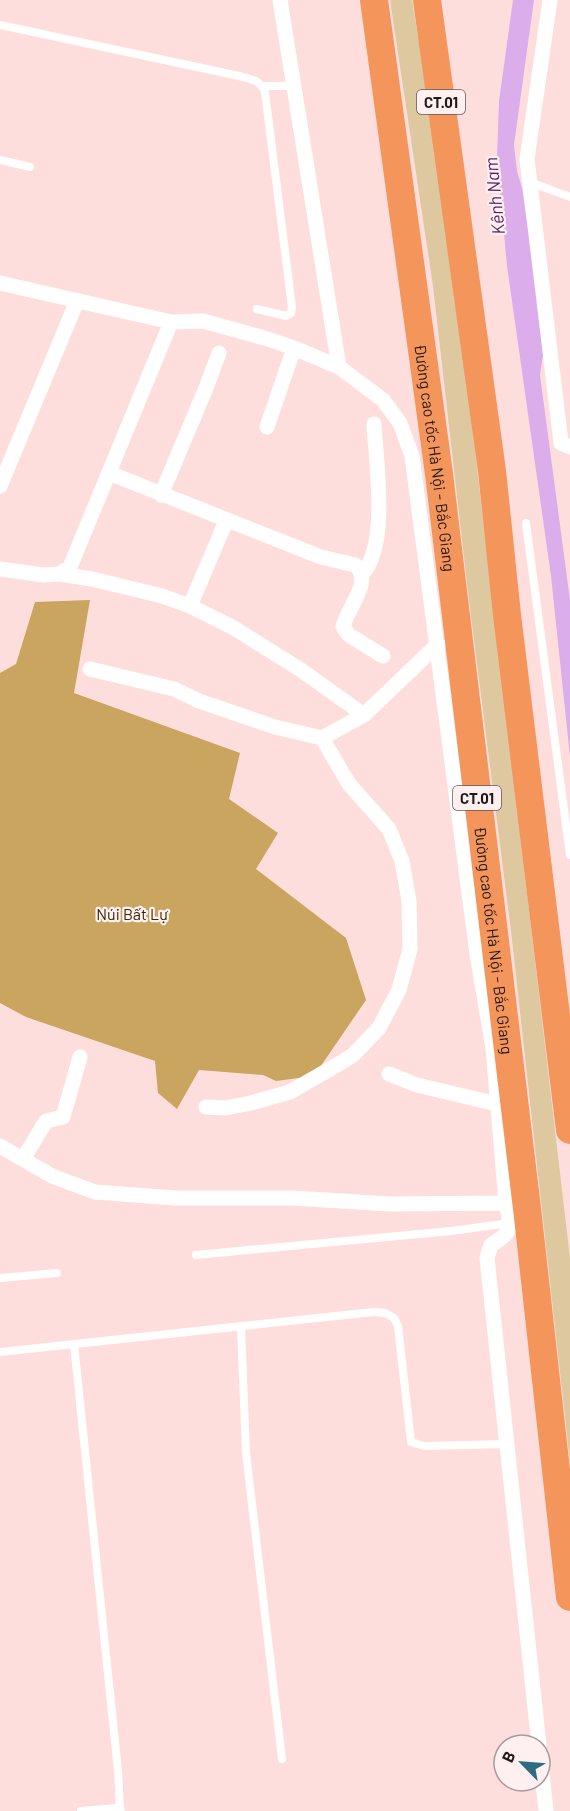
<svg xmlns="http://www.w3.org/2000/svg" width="570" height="1811" viewBox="0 0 570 1811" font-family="Barlow,sans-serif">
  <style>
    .green { fill: #dec8a0 }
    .forest { fill: #c9a560 }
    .water { fill: #dcadeb }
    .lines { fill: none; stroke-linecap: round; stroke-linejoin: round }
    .lane { stroke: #fff; stroke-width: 8 }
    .street { stroke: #fff; stroke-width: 15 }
    .highway { stroke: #f4965b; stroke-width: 28 }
    .labels { text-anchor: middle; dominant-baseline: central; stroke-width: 4.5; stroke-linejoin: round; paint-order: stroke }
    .shield { fill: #fef0f0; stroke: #655959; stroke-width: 1.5 }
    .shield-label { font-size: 15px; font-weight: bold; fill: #231818 }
    .street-label { font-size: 16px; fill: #231818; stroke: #fef0f0 }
    .park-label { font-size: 16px; fill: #372808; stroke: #fef0f0 }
    .water-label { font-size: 18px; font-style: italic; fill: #561f66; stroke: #fef0f0 }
  </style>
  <rect width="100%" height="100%" fill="#fededc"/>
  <path class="green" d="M390,0H412L438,158L473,434L570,1258V1462L511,931L469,601L433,286Z"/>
  <path class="forest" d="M90,600L74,693L240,753L229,799L278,833L256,869L346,938L366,1000L314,1076L276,1081L263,1075L199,1070L177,1109L158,1093L155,1061L26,1017L0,1003V673L16,664L35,602Z"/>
  <path class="water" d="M513,0H534L514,145L517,171L522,188L546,351L543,355L540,375L570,600V757L551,576L507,266L497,158L499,101Z"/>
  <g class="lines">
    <path class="lane" d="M0,25L239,76C251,79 260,80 265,92L292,307L291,313L286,316L257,309
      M263,86H294
      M0,160L30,167
      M530,182L570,197
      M526,523L570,855
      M196,1255L451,1231L510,1223
      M0,1278L57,1273
      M241,1326L246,1453L282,1759
      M74,1344L118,1771L120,1809
      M0,1352L374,1312L385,1313L394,1318L398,1326L411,1442L424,1446L507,1444
      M81,1811L117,1808L121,1811"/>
    <path class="street" d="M280,0L339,367
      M550,0L527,159L561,443L570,447
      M0,283L171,322L203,321L268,339L294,348L339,367L383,400L400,423L412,456L477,954L493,1048L506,1203L390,1204L293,1198H175L95,1192L52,1176L0,1146
      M267,427L294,348
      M109,473L321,557L355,565C374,581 347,608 343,627L349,635L383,656
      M0,486L77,301
      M161,495L206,388L219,353
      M0,569L43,575L59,574L92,579L162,596L190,606L234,628L301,670L364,715
      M59,574L70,567L171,322
      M362,574C389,546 376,462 374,424
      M190,606L226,521
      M90,669L174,689L199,701L275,727L322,738L364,715L438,644
      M389,1074L417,1085L497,1104
      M206,1107L225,1108L251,1103L290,1092L342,1062L353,1055L379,1028L399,990L410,949L409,901L402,861L389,829L349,784L322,738
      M23,1159L46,1121L63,1117L80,1057
      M506,1203C512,1227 513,1232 491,1245L487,1258L539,1745
      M540,1755L546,1811"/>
    <g class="highway">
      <path id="s1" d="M374,0L439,474L528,1217L570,1597"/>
      <path d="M427,0L492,471L507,615L570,1130"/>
    </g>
  </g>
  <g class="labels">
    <g class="shield">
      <rect x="417" y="90" width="48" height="24" rx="4.5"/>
      <rect x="453" y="786" width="48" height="24" rx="4.5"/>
    </g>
    <g class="shield-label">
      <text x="441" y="102">CT.01</text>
      <text x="477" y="798">CT.01</text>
    </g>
    <g class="street-label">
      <text stroke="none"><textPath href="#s1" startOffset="462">Đường cao tốc Hà Nội - Bắc Giang</textPath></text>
      <text stroke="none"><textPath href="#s1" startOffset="948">Đường cao tốc Hà Nội - Bắc Giang</textPath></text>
    </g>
    <g class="park-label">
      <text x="132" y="913">Núi Bất Lự</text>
    </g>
    <g class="water-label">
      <text transform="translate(494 196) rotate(-96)">Kênh Nam</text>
    </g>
  </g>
  <g transform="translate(522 1763) rotate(295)"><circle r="28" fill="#fef0f0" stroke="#a69a9a" stroke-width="1.5"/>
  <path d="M0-4.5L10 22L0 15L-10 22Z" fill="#2e6c82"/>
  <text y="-9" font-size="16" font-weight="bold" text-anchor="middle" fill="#231818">B</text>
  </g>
</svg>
